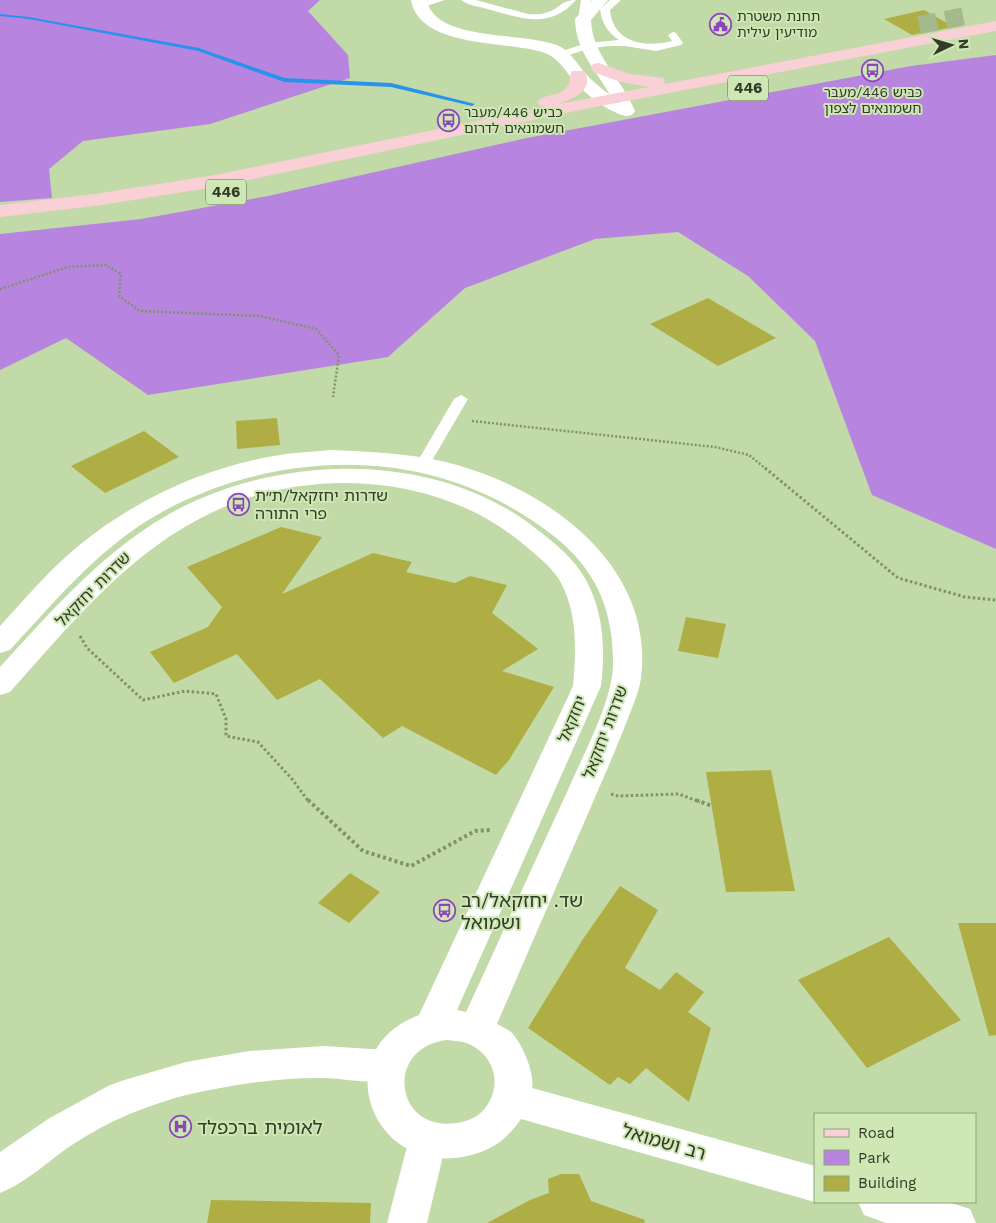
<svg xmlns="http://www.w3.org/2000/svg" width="996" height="1223" viewBox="0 0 996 1223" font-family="'Work Sans','Noto Sans Hebrew',sans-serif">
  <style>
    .green { fill: #b785df }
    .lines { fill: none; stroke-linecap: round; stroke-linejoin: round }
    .stream { fill: #2993eb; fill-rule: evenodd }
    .building { fill: #afae44 }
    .primary-tunnel { stroke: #a4ba8d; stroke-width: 18; stroke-dasharray: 18 9; stroke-linecap: butt }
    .path-far2 { stroke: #80926d; stroke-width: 2.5; stroke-dasharray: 2 2; stroke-linecap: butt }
    .path-far1 { stroke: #80926d; stroke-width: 3; stroke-dasharray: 2.5 2.5; stroke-linecap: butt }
    .path { stroke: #80926d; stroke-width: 4; stroke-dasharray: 3 3; stroke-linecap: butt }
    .service { fill: #fff; fill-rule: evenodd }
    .minor { fill: #fff; fill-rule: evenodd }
    .tertiary { fill: #fff; fill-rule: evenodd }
    .primary { fill: #f9d0d6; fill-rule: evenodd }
    .labels { text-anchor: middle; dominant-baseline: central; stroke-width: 4; stroke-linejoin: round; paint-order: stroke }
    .far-poi-label { font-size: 14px; fill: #313b27; stroke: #cee7b4; text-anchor: start }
    .shield { fill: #cee7b4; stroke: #606f51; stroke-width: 1 }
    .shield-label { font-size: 15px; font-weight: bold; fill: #313b27 }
    .poi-label { font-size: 16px; fill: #313b27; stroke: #cee7b4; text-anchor: start }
    .street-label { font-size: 16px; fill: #313b27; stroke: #cee7b4 }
    .near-poi-label { font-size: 19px; fill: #313b27; stroke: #cee7b4; text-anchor: start }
    .near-street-label { font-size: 19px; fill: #313b27; stroke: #cee7b4 }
  </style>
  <rect width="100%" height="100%" fill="#c1daa7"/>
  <path class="green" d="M0,0H320L308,11L348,55L350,78L210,124L83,141L49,169L52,198L0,202Z
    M996,55V549L872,495L815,341L748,276L678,232L595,239L465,288L388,357L148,395L66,338L0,370V234L141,219L268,196L527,138L911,66Z"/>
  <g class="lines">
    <path class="stream" d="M0,14L29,17L199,48L285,78L391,83L475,104L472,106L391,87L284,82L198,51L29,19L0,16Z"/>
  </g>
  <path class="building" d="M924,10L954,27L912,35L884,19Z
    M708,298L776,338L718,366L650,324Z
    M277,418L280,445L237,449L236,421Z
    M144,431L179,457L105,493L71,466Z
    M281,527L322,537L282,594L373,553L412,562L406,572L455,583L470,576L507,585L492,613L538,649L502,671L554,687L509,760L496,775L402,726L383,738L320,679L277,700L237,654L174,683L150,652L208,627L222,607L187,567Z
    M686,617L726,624L718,658L678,651Z
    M771,770L795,891L726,892L706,772Z
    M350,873L380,892L349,923L318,903Z
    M620,886L658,910L625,968L660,990L676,972L704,992L688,1012L711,1028L689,1102L646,1068L630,1084L618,1077L610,1085L528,1028L583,939Z
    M958,923H996V1035L989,1036Z
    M889,937L961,1020L867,1068L798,980Z
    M561,1174H579L591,1201L645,1220L644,1223H487L530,1200L549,1193L548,1179Z
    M211,1200L371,1203L370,1223H207Z"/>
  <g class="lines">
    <path class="primary-tunnel" d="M919,25L965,16"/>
    <path class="path-far2" d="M0,289L68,267L106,265L121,274L119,296L140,311L260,316L316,329L339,355L333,397
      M472,421L715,447L749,455L766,469"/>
    <path class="path-far1" d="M765,468L898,578L965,597L996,600
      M80,636L87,648L143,700L185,691L216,694L226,719V736L258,742L292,779L309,802
      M611,794L618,796L679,794L700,802"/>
    <path class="path" d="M308,800L363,851L411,866L475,831L490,830
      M696,800L712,806"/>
    <path class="service" d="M429,0H445L420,8L415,5Z
      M461,0H476L528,14C534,14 540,15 545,13C559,10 560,0 576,0C550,29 524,19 491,10C482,7 469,6 461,0Z
      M581,0H591L588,19L583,22L578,19Z
      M610,0H621L610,10C613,43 645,48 672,41L668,35L673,32L676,33L683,43L681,45L656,51L625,46H608L588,49L562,57L559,56V52L587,43L619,40C607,32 602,23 600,9Z
      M461,395L468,399L430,464L428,467H418L416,464L454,399Z"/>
    <path class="minor" d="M411,0H427C434,43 529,31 561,47C571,53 577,63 584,72C592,81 601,88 610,95C595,68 576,52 575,19L592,0H608L591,20C592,56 622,78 635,111L632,115L626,116C606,111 587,95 573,80C564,69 557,56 542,52C507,41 419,48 411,0Z
      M324,1046L387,1050L400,1054L405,1066L400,1078C376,1086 350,1079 325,1078C279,1077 231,1085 186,1095C145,1106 111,1120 75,1143C50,1159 28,1182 0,1193V1152L48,1119L108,1086L121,1081L186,1062L249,1051Z
      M428,1121L441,1127L447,1139L427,1223H387L409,1139L415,1127Z"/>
    <path class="tertiary" d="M330,450C362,451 394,453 427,458C531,477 656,557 641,678C639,693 632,707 627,721C618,743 609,766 599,788C565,867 531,945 497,1024C501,1026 507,1029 511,1032C522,1043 535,1073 532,1088L815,1166V1202H817H815L521,1119C505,1142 489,1152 462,1157C369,1173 327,1049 419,1015L573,686C576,652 578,613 560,581C551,566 535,554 522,543C439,474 312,466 215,511C130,550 71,624 10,692L0,695V667C59,603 116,536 197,500C306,452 450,456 543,534C562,549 580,565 590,588C604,619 605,652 601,686L457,1010L466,1012C500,939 533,865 567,792C582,757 614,699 613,662C613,598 588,558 536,523C436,454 311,449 200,494C116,527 69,586 10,650L0,653V626C25,599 49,570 77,547C135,499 206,467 280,455C296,452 313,452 330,450ZM447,1040C454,1041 463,1041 469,1044C495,1056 502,1085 486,1107C479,1117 468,1121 457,1123C394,1133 384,1047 447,1040Z
      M858,1202H948L970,1209L976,1223H886L864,1215Z"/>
    <path class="primary" d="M996,21V31L590,108L215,187L95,206L0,217V205L95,194L215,175L545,107L540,106L537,102C544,93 560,97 567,87C571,83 569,76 572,71H584C597,91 567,102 554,105L649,87L621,82L593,72L591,68L593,64L599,63L630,74L664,78L665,84Z"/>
  </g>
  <defs>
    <symbol id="civic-ring" viewBox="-11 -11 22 22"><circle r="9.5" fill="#cee7b4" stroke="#8c47bb" stroke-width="1.5"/><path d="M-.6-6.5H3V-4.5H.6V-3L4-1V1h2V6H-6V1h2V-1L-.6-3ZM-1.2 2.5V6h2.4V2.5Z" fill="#8c47bb"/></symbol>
    <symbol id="bus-ring" viewBox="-11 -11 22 22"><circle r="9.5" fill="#cee7b4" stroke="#8c47bb" stroke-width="1.5"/><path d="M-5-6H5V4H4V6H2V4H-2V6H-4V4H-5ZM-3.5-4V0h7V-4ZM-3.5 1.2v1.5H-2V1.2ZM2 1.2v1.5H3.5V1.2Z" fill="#8c47bb"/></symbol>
    <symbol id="hospital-ring" viewBox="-11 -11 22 22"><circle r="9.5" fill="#cee7b4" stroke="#8c47bb" stroke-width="1.5"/><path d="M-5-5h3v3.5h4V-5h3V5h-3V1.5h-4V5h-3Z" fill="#8c47bb"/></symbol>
  </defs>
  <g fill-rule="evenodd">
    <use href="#civic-ring" x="708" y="12" width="25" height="25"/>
    <use href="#bus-ring" x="860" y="58" width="25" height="25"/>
    <use href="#bus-ring" x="436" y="108" width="25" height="25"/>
    <use href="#bus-ring" x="226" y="492" width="25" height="25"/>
    <use href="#bus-ring" x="432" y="898" width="25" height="25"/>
    <use href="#hospital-ring" x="168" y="1114" width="25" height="25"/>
  </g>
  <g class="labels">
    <g class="far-poi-label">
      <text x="737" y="16">תחנת משטרת<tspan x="737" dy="16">מודיעין עילית</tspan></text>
      <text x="873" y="92" text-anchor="middle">כביש 446/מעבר<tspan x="873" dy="16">חשמונאים לצפון</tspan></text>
      <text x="464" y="112">כביש 446/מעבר<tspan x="464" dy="16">חשמונאים לדרום</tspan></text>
    </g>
    <g class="shield">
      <rect x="728" y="75.5" width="40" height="25" rx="4"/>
      <rect x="206" y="179.5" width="40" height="25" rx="4"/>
    </g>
    <g class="shield-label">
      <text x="748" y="88">446</text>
      <text x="226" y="192">446</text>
    </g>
    <g class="poi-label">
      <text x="255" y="495">שדרות יחזקאל/ת״ת<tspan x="255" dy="18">פרי התורה</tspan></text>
    </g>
    <g class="street-label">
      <text transform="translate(93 589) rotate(-45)">שדרות יחזקאל</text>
      <text transform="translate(572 719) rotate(-67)">יחזקאל</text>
      <text transform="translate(605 732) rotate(-69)">שדרות יחזקאל</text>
    </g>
    <g class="near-poi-label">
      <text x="461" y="900">שד. יחזקאל/רב<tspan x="461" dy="22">ושמואל</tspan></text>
      <text x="197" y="1127">לאומית ברכפלד</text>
    </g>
    <g class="near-street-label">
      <text transform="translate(664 1142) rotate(16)">רב ושמואל</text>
    </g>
  </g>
  <rect x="814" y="1113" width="162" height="90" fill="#cee7b4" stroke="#8fa27c"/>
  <rect x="824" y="1129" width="25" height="8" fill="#f9d0d6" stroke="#8fa27c"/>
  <text x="858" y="1138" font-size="15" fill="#313b27">Road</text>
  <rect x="824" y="1150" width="25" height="15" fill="#b785df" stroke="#8fa27c"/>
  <text x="858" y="1163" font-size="15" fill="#313b27">Park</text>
  <rect x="824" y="1176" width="25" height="15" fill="#afae44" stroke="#8fa27c"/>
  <text x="858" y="1188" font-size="15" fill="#313b27">Building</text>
  <g transform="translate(951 45) rotate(85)" stroke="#cee7b4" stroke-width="4" paint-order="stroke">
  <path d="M0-4L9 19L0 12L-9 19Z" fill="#313b27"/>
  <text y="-8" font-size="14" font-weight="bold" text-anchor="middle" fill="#313b27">N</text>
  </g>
</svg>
